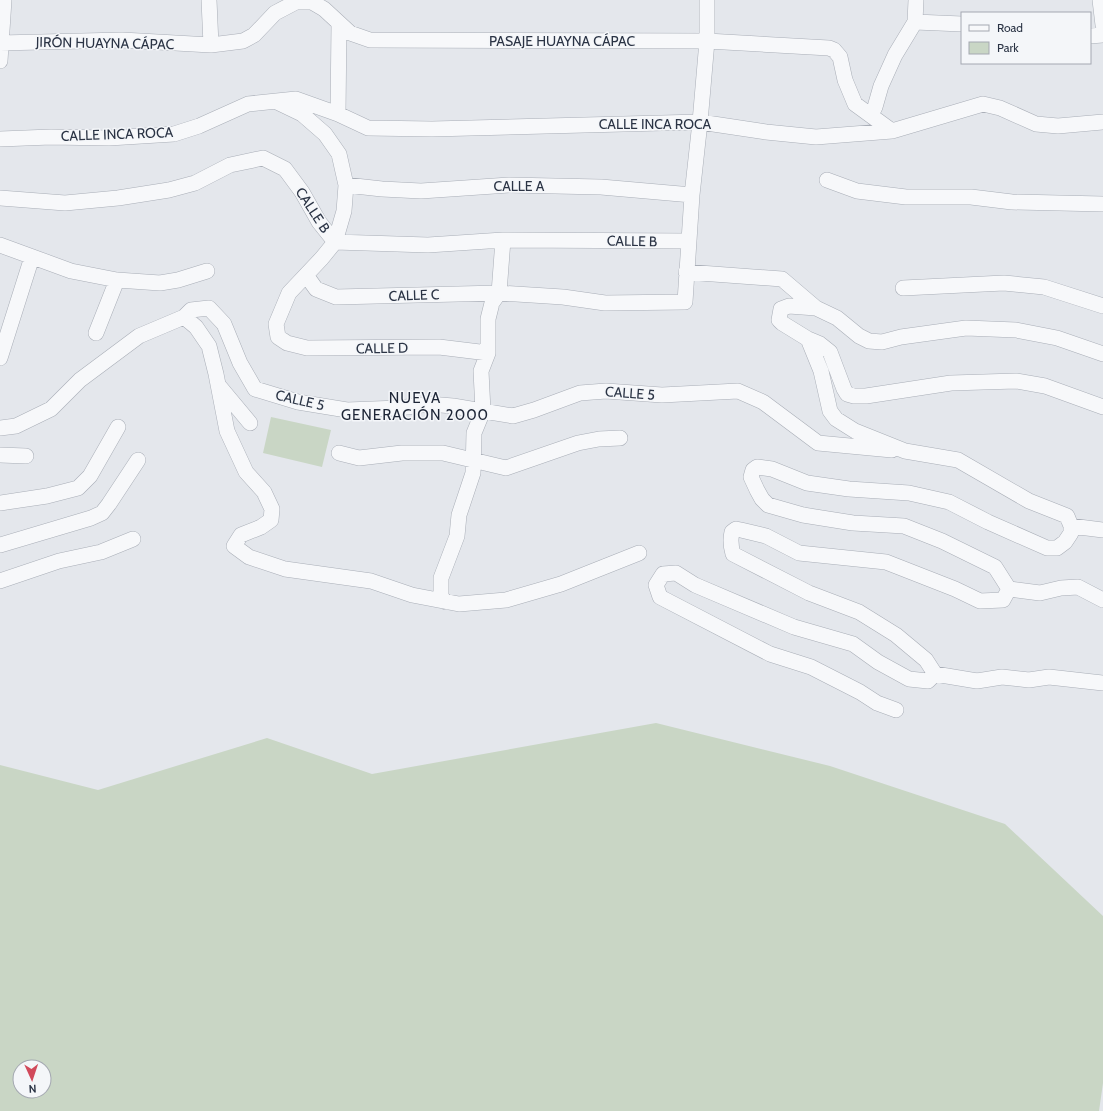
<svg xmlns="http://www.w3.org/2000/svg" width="1103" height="1111" viewBox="0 0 1103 1111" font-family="Cabin,sans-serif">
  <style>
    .green { fill: #c9d6c5; fill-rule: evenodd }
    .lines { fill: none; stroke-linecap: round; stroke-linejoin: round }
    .minor-casing { stroke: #a9aeb7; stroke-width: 16 }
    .minor { stroke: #f7f8fa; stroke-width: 15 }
    .labels { text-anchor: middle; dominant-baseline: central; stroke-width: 3; stroke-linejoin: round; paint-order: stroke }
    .street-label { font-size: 14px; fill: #2b3445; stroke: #f4f6f9 }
    .neighbourhood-label { font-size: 15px; letter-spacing: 1px; fill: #1d2536; stroke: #f4f6f9 }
  </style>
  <rect width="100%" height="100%" fill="#e4e7ec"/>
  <path class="green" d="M271,417L331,430L322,467L263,453Z
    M656,723L830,766L1005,824L1103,916V1083L1099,1111H0V765L98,790L267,738L372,774ZM20,1067H44V1091H20Z"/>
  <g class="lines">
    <defs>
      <path id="minor" d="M209,0L211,45
        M1100,0L1103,25
        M915,22L962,24
        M1090,36L1103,35
        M0,43L122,40L211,45L243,41L254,35L275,13L296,2H312L324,9L350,33L370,40L707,41L829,48L834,50L840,57L845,80L855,104L892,131
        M0,61L4,0
        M277,102L302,114L325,134L339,154L346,185L344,211L335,242L322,258L289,293L276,324L278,337L287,343L307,348L439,347L488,353
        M338,114L339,24
        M871,115L875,107L881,86L895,55L915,22L916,0
        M0,139L51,137L109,138L174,134L199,126L248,104L296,99L338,114L368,128L432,129L700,122L766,132L816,137L892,131L983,104L1000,108L1036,124L1058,126L1103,122
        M827,180L857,191L906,197H971L1012,202L1103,204
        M346,185L382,189L421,191L509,185L601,187L692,195
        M0,198L65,203L118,198L169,190L195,183L230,165L263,158L285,169L302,192L319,222L335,242L428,245L503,240L688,241
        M0,245L71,271L117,280L160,283L178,280L207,271
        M686,272L782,279L816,308
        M306,275L316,289L336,297L499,293L563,297L605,303L685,302L692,195L700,122L707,41V0
        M903,288L1004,283L1044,287L1103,306
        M184,317L196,327L209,346L216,374L227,431L246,472L264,492L272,509L271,520L261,527L241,535L234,546L249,557L285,569L371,581L412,595L459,604L506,600L561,584L639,553
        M96,333L117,280
        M808,339L820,344L830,352L844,389L847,394L854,396H866L951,383L1016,381L1045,386L1103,407
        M1103,354L1057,338L1016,330L966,328L901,337L882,342L869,341L859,336L837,318L816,308L789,306L781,309L779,320L782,323L808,339L821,371L830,411L836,419L855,431L905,451L958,460L1029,501L1067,516L1071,526V533L1065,542L1057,548H1047L988,522L949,502L909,493L849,489L807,483L772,469L757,467L753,470L751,477L757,490L762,499L768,505L803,515L853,523L904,526L942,541L995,567L1009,589L1040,593L1061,588L1078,587L1103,600
        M0,358L32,257
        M220,387L250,423
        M0,428L16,426L51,409L80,380L139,336L184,317L191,310L209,308L224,324L240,363L255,389L298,402L347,410L399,408L429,404L453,406L513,416L534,410L580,393L606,391L662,395L738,391L763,402L818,443L892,450
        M339,453L359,458L402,453H443L506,468L578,443L599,439L620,438
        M0,455L26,456
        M0,503L47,496L78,488L90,476L118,427
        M1071,526L1103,530
        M0,545L91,518L102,513L109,504L138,460
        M0,581L59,561L101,552L133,539
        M1009,589L1003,600L980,601L955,589L886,562L799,553L766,536L741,530L736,529L732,532C730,540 731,547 733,554L809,593L859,612L896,635L926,660L935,674L977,681L1002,677L1029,680L1049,677L1103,683
        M446,602L441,597V578L457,536L459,515L473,473L474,433L483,411L481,371L488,353V319L492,303L499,293L503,240
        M896,710L877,703L860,692L811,667L770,654L660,597L656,585L663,574L676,573L695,585L794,627L853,644L878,662L909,679L928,681L935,674"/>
    </defs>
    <use href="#minor" class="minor-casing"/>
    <use href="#minor" class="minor"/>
  </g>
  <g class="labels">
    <g class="street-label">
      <text x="562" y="41">PASAJE HUAYNA CÁPAC</text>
      <text transform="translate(105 43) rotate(1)">JIRÓN HUAYNA CÁPAC</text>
      <text x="655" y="124">CALLE INCA ROCA</text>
      <text transform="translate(117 134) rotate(-2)">CALLE INCA ROCA</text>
      <text x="519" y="186">CALLE A</text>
      <text transform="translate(313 210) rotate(57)">CALLE B</text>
      <text transform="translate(632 241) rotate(1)">CALLE B</text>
      <text transform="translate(414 295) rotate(-2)">CALLE C</text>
      <text transform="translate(382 348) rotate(-1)">CALLE D</text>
      <text transform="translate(630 393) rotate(4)">CALLE 5</text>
      <text transform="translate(300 400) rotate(13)">CALLE 5</text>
    </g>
    <g class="neighbourhood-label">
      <text x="415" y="398">NUEVA<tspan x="415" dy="17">GENERACIÓN 2000</tspan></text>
    </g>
  </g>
  <rect x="961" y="12" width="130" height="52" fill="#f4f6f9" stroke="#a4a8b1"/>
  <rect x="969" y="25" width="20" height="6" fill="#f7f8fa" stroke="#a4a8b1"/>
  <text x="997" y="32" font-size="12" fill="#2b3445">Road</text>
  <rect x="969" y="42" width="20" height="12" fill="#c9d6c5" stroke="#a4a8b1"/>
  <text x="997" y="52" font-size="12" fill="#2b3445">Park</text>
  <g transform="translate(32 1079) rotate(177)"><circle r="19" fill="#f4f6f9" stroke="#a4a8b1"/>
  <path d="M0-3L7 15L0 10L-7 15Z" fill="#d1495b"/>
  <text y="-6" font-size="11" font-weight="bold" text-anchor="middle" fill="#2b3445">N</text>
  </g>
</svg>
